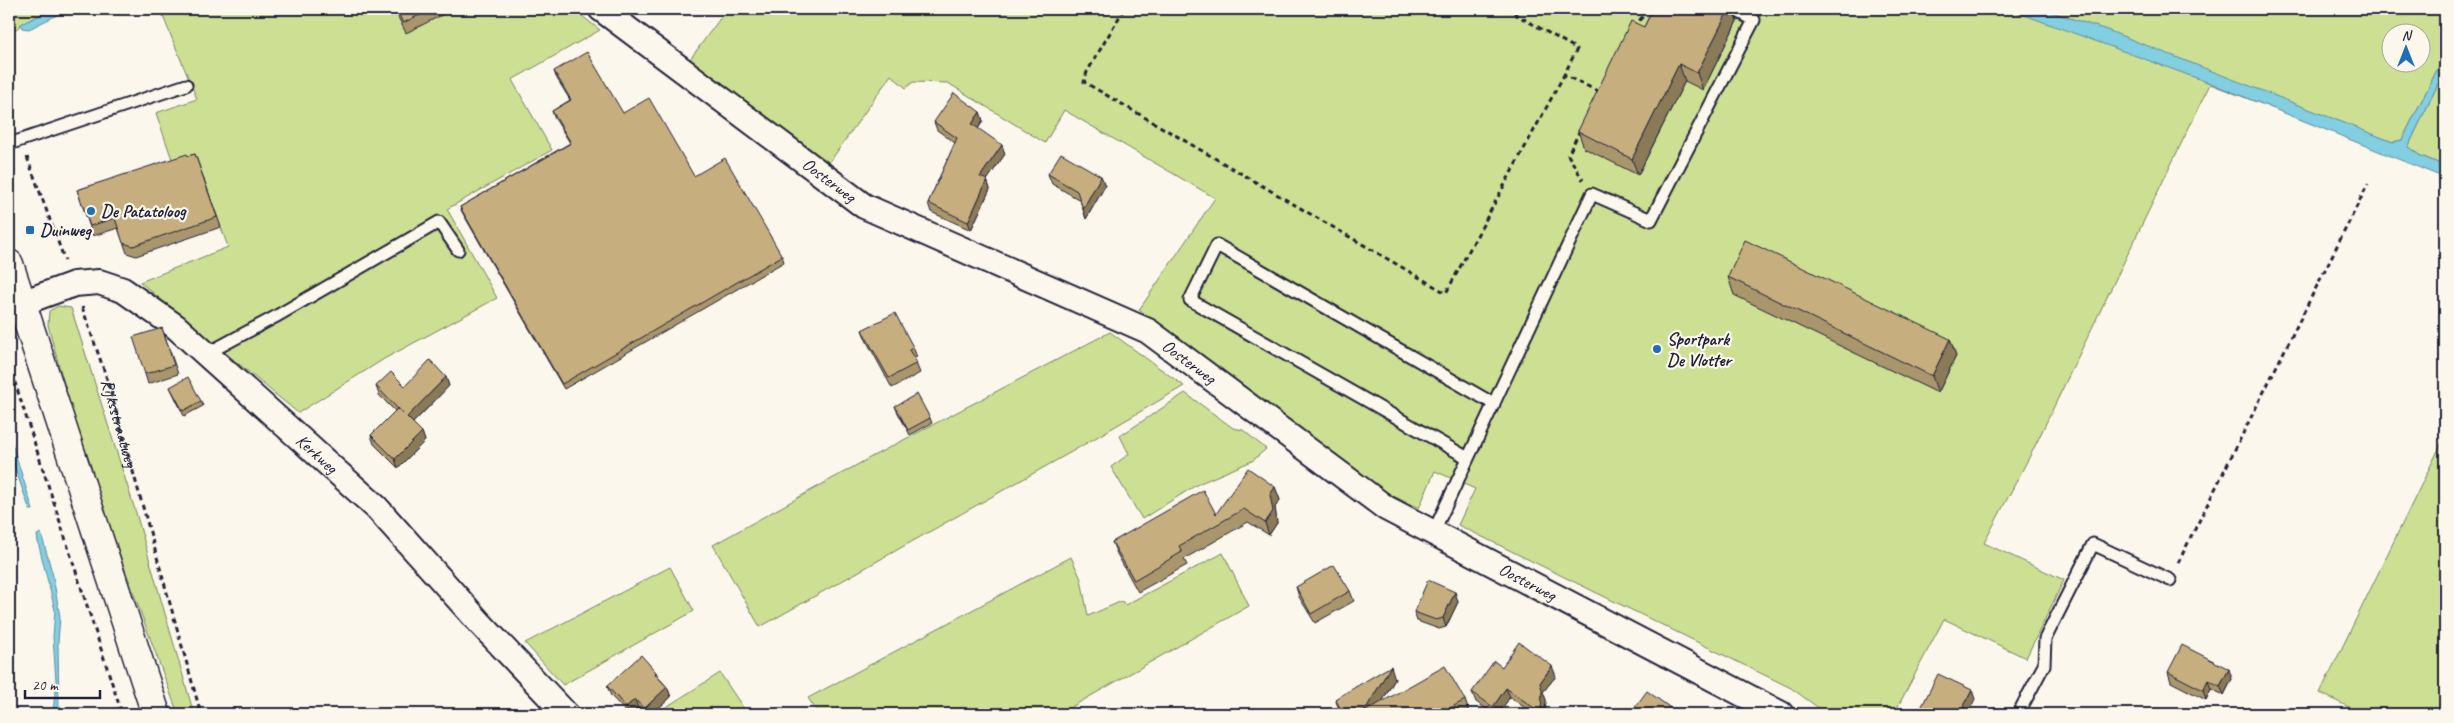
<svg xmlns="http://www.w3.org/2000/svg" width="2454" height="723" viewBox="0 0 2454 723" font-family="Caveat,sans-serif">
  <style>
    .green { fill: #cddf93; stroke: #788067; fill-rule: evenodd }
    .water { fill: #82cfe1; stroke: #5c8a9f }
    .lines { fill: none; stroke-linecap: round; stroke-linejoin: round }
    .service-casing { stroke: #22223b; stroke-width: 15 }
    .minor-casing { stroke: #22223b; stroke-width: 28 }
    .secondary-casing { stroke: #22223b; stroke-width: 31 }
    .path { stroke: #22223b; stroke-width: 3; stroke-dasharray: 5 4; stroke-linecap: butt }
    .service { stroke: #fbf7ec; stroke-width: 11 }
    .minor { stroke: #fbf7ec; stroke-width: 24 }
    .secondary { stroke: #fbf7ec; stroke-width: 28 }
    .wall { fill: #aa966c; stroke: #22223b }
    .shaded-wall { fill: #8b7a58; stroke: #22223b }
    .building { fill: #c6ae7e; stroke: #22223b }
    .poi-dot { fill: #1f6fb2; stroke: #fbf7ec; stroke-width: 2 }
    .labels { text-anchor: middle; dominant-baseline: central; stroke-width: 4.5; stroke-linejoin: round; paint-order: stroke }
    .street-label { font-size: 18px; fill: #22223b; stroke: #fbf7ec }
    .poi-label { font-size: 18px; font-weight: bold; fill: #22223b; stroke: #fbf7ec; text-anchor: start }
  </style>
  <rect width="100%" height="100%" fill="#fbf7ec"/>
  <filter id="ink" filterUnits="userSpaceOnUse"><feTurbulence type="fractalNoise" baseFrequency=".02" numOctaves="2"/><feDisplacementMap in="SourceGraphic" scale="10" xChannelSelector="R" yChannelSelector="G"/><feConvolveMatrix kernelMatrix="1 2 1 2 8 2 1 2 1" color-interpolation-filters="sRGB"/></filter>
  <g filter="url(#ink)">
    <path class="green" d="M9,9H53L22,24L9,36Z
      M160,9H573L600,30L512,80L552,150L447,209L497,298L384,359L298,413L140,282L228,247L198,164L175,168L156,113L197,99Z
      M727,9H2445V54L2402,140L2393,142L2376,136L2368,145L2210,84L2033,450L1984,543L2064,580L2026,658L1944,619L1894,714H1827L1791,688L1458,525L1475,489L1435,471L1419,508L1378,489L1139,310L1215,198L1064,110L1045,143L948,83L913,82L906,88L891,75L829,163L688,62ZM2392,32H2422V62H2392Z
      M2445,69V166L2419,155L2408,147Z
      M58,306L71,308L136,513L194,714H178C131,586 82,457 48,325L49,311Z
      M1110,332L1184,386L1073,451L760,627L713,545L873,456Z
      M1185,393L1233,428L1243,430L1266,449L1252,461L1198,484L1142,519L1111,467L1129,454L1120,436Z
      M2445,436V714H2358L2359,712L2320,693Z
      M1223,553L1249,606L1059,714H819L808,698L1071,557L1081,579L1088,616L1122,601L1125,605Z
      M670,567L694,611L563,685L525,643Z
      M720,673L744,709L738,712L739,714H655Z"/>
    <path class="water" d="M53,9H69L29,29L22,28L21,24Z
      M2008,9H2042L2107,30L2393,142L2402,140L2445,54V69L2408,147L2419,155L2445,166V178L2210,83Z
      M9,434L33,510H30L28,505L9,451Z
      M41,533L53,576L60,617L58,642L59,714H53L56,681L53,637L55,610L38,542L37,535Z"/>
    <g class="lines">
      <defs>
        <path id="service" d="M9,144L186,85
          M206,354L275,317L439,222L458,250
          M1468,458L1190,300L1217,245L1494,404
          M1433,533L1592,194L1651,220L1754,20L1733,9
          M2018,714L2044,665L2045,639L2093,544L2170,580"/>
        <g id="minor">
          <path id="s2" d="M601,9L864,206L1148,331L1386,508L1781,714"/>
          <path id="s3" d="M22,303L74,284L99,282L123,290L175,326L377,508L479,622L566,714"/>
        </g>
        <path id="secondary" d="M9,264L156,714"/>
      </defs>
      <use href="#service" class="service-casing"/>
      <use href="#minor" class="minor-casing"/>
      <use href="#secondary" class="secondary-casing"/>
      <g class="path">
        <path d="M1124,9L1087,72L1084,82L1446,293L1564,75"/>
        <path d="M1506,9L1577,49L1564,75L1598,91"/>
        <path d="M1633,27L1650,9"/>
        <path d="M9,106L15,123"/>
        <path d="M1580,130L1568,155L1583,180"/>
        <path d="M27,157L65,261"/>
        <path id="s1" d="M82,307L107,379L201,714"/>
        <path d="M9,364L122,714"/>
        <path d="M2178,563L2368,184"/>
      </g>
      <use href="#service" class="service"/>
      <use href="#minor" class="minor"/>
      <use href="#secondary" class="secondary"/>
    </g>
    <path class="wall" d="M394,9H454L406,33Z
      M1653,9H1732L1737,21L1703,90L1685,81L1638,175L1584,148L1578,131L1644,27Z
      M554,71L623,113L694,176L782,256L784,262L564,389L462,212L460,207L570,143L554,117L552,111L570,100L556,77Z
      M980,112L983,121L978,129L1005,154L987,180L990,189L971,230L931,212L928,203L955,143L937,130L934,122Z
      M195,154L221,227L136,256L127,253L118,228L93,236L77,190Z
      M1048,174L1101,176L1105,186L1086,219L1080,200L1052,184Z
      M1728,277L1956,356L1938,393L1734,295Z
      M162,328L178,374L148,384L145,374Z
      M862,330L913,347L917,357L914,358L920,373L892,388L866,340Z
      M446,377L449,386L413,423L422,432L425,441L398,468L374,444L371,435L395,411L379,395L376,386H405Z
      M170,387L201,401L203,406L184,416Z
      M895,406L930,418L932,423L910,435L897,411Z
      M1275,487L1280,500L1275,507L1277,523L1269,535L1248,522L1184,559L1187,565L1138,592L1117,554L1112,542L1216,514Z
      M1296,587L1350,591L1354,601L1315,623L1299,597Z
      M1455,592L1458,602L1446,627L1439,629L1417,621L1414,612Z
      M9,656L14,671L9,673Z
      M1502,667L1556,676L1543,692L1546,700L1545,714H1533L1510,697L1498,714H1494L1476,702L1472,692Z
      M656,672L659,678L667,687L671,697L652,714H643L638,709L632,714H628L611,696L607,686Z
      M2168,672L2232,679L2224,695L2211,689L2206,700L2171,682Z
      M1395,679L1382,702L1465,700L1469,712L1465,714H1341L1335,699Z"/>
    <path class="shaded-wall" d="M1729,9H1732L1737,21L1703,90L1697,73Z
      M1679,64L1685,81L1638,175L1632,159Z
      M980,112L983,121L975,133L972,124Z
      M1002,145L1005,154L983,186L980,177Z
      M1101,176L1105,186L1086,219L1083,209Z
      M987,180L990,189L971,230L968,222Z
      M1950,339L1956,356L1938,393L1932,376Z
      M446,377L449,386L410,426L407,417Z
      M422,432L425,441L398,468L395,459Z
      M1275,487L1280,500L1275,507L1277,523L1269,535L1265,523L1270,495Z
      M1455,592L1458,602L1446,627L1443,618Z
      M1391,666L1395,679L1375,714L1364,712Z
      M1552,666L1556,676L1543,692L1546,700L1545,714H1541L1540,683Z
      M2229,669L2232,679L2224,695L2220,686Z
      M2208,680L2211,689L2206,700L2203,690Z
      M667,687L671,697L652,714H646L644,709Z
      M1506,688L1510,697L1498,714H1496L1493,707Z
      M1972,690L1975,699L1968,714H1960Z
      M635,699L638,709L632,714H629L626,707Z"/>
    <path class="building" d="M396,9H432L403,23Z
      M1653,9H1729L1697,73L1679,64L1632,159L1578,131L1631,21L1644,27Z
      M587,52L623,113L649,98L694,176L725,158L782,256L562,384L460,207L571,143L552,111L571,100L554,71Z
      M954,93L980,112L972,124L1002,145L980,177L987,180L968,222L928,203L957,138L934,122Z
      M1061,153L1101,176L1083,209L1077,191L1048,174Z
      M187,154L188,156L195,154L217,217L133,246L123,243L115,218L90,226L77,190Z
      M1745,240L1950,339L1932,376L1728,277Z
      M895,313L913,347L909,350L917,363L889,378L862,330Z
      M162,328L174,365L145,374L133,337Z
      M430,360L446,377L407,417L422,432L395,459L371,435L398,408L403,414L376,386L391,372L405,386Z
      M188,377L201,401L183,411L170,387Z
      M917,394L930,418L908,430L895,406Z
      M1248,468L1275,487L1270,495L1273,511L1265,523L1244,509L1179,546L1182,552L1134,580L1112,542L1203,490L1216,514Z
      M1334,565L1350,591L1311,614L1296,587Z
      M1428,580L1455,592L1443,618L1436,620L1414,612Z
      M1519,642L1552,666L1540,683L1542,690L1541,713L1506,688L1493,707L1472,692L1494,661L1502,667Z
      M2182,645L2229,669L2220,686L2208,680L2203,690L2168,672Z
      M641,655L656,672L655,674L667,687L644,709L635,699L626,707L607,686Z
      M1391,666L1364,712L1445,666L1465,700L1439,714H1344L1335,699Z
      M1938,674L1972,690L1960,714H1918Z
      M1647,691L1679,714H1630Z
      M2314,710L2323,714H2312Z
      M2132,712L2138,714H2131Z"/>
  </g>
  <g class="poi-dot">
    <circle cx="91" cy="211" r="5"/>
    <rect x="25" y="225" width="10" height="10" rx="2.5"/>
    <circle cx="1657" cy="349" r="5"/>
  </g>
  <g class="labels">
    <g class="street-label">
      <text stroke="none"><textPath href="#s2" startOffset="285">Oosterweg</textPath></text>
      <text stroke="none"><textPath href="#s2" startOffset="690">Oosterweg</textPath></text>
      <text stroke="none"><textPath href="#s1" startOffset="122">Rijksstraatweg</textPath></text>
      <text stroke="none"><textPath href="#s3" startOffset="360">Kerkweg</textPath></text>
      <text stroke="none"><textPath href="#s2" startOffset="1095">Oosterweg</textPath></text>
    </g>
    <g class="poi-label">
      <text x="101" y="211">De Patatoloog</text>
      <text x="40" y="230">Duinweg</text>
      <text x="1667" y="339">Sportpark<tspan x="1667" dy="21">De Vlotter</tspan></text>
    </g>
  </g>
  <rect width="2454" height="723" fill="none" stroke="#fbf7ec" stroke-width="30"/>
  <rect x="15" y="15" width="2424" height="693" fill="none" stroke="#22223b" stroke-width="2" filter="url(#ink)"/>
  <g transform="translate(2406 48)"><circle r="24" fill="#fbf7ec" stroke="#a4a2a5"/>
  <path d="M0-4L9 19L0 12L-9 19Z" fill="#1f6fb2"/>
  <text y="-8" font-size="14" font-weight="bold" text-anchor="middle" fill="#22223b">N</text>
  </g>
  <path d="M25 690v8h75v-8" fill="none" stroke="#22223b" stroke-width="2.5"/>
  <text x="32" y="690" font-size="15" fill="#22223b" stroke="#fbf7ec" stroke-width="4" paint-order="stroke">20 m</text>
</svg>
